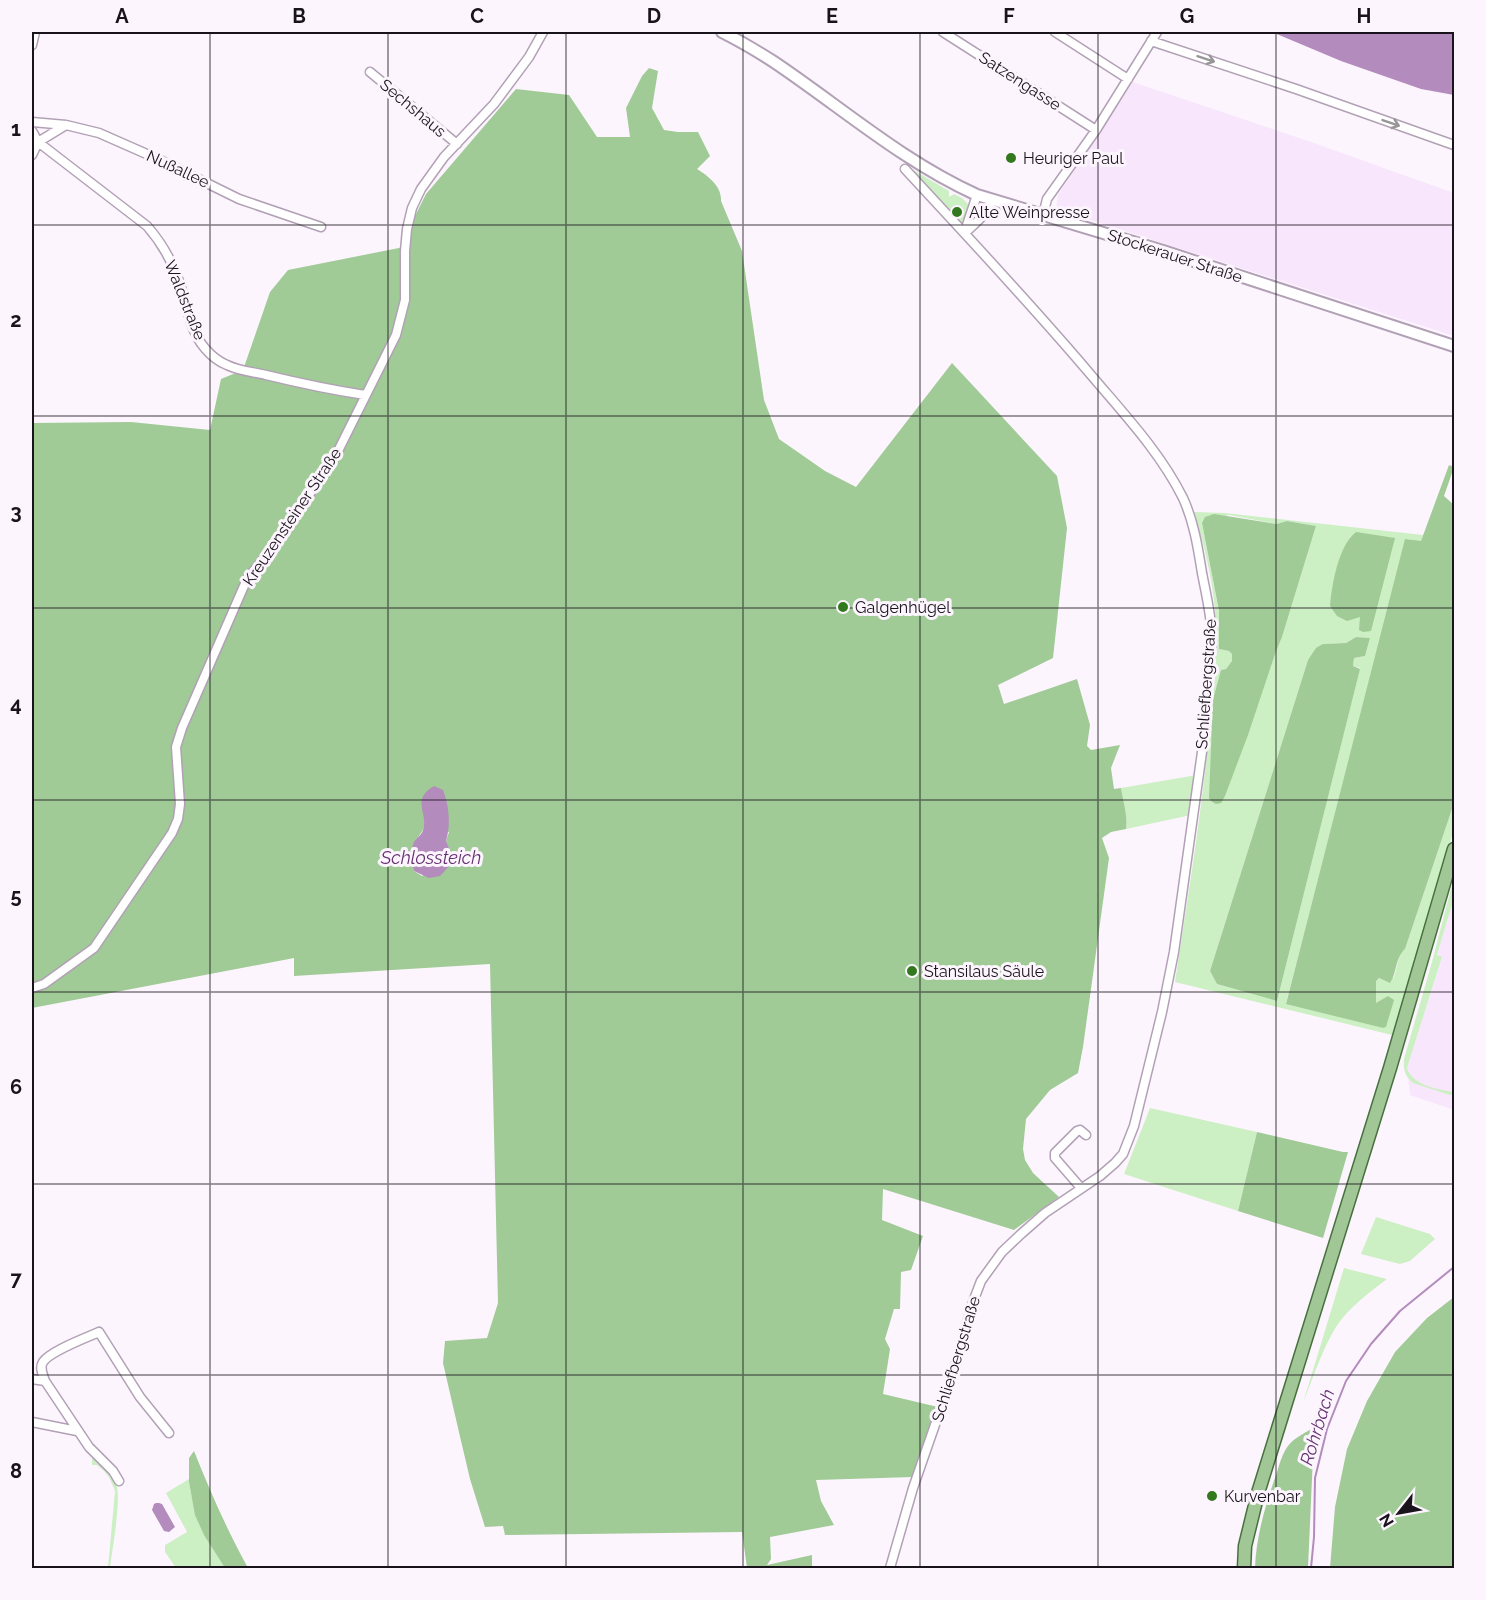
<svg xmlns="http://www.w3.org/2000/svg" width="1486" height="1600" viewBox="0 0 1486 1600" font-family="Raleway,sans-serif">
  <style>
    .built { fill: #f8e6fc }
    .green { fill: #cdefc4; fill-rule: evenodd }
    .forest { fill: #a0ca96; fill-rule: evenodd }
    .water { fill: #b38bbd }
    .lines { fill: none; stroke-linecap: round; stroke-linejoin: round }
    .stream { stroke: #b38bbd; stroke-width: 2 }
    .minor-casing { stroke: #b2a1b6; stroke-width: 11 }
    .tertiary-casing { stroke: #b2a1b6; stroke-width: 14 }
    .primary-casing { stroke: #48703f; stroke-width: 15 }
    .minor { stroke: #fff; stroke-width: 8 }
    .tertiary { stroke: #fff; stroke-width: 10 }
    .primary { stroke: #a1c797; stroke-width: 12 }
    .oneway { stroke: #989598 }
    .grid { fill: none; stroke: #19131b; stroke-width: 1.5; stroke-opacity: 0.55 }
    .poi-dot { fill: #32791d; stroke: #fdf5fe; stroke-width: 2 }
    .labels { text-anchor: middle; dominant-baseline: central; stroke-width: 6; stroke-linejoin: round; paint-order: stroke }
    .street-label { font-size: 16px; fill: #19131b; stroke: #fdf5fe }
    .poi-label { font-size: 16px; fill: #19131b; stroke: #fdf5fe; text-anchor: start }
    .water-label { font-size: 18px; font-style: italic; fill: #663372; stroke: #fdf5fe }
    .neatline { fill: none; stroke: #19131b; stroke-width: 2 }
    .grid-label { font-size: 20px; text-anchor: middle; font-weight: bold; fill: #19131b }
  </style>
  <rect width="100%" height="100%" fill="#fdf5fe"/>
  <path class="built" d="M1133,82L1311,142L1454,193V336L1056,209L1058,195Z
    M1454,898V1110L1410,1095L1407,1068L1442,958L1437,956Z"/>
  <path class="green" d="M910,168L949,191V197L954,194L962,198L968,204L964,223L960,222Z
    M1194,512L1225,513L1423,535L1421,542L1406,539L1286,1003L1383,1028L1386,1027L1381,1000L1376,1004V981L1378,978L1386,981L1394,977L1400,954L1405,949L1454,803V830L1392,1035L1175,982C1188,896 1202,811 1210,724C1214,687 1219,648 1215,610C1212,577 1204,544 1194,512ZM1229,515L1278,524L1287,521L1316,526L1282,637L1275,654L1213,699L1221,670L1226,669L1232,661V654L1229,651L1219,649V612L1202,523ZM1351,536L1363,632L1360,617L1330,607L1338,564ZM1356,637L1370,638L1365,656L1354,658L1353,666L1360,668L1277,1001L1217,984L1210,971L1308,660L1323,644L1346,643Z
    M1197,775L1191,815L1126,829C1128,816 1123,801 1121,788Z
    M1454,877V898L1437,955L1442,957L1407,1068C1412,1085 1439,1090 1454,1092V1095H1450L1413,1083C1405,1076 1403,1070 1404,1059L1432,962Z
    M1150,1108L1257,1132L1238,1211L1124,1174Z
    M1376,1217L1430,1234L1435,1239L1410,1261L1400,1264L1361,1254Z
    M1344,1268L1387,1279C1369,1293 1349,1307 1336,1327C1322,1350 1313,1378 1303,1403Z
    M92,1454C101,1463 111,1471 116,1483C122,1498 112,1550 110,1568H108L115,1491L109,1477L104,1471L97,1465H92Z
    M189,1479C193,1516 206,1538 225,1568H176L165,1552V1545L187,1532L166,1493Z"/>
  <path class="forest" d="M649,68L658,71L652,108L664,130L678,132H698L710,156L697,169C708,176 722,186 721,201L742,251L764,400L779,439L825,471L856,487L952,363L1057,476L1067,528L1053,658L998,685L1004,704L1077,679L1090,725L1087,746L1091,750L1120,745L1111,768L1114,789L1121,788C1123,801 1128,816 1126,829L1111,832L1102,838L1109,858L1083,1047L1078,1073L1050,1090L1026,1119L1023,1149L1025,1160L1033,1173L1059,1197L1014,1230L883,1189L882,1220L923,1236L911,1270L901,1272L900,1309H894L885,1339L890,1349L883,1394L938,1407L913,1477L816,1480L821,1501L834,1525L770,1537L771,1559L767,1565L812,1555V1568H747L742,1532L505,1535L503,1526L485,1527L470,1479L458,1428L443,1363L445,1341L487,1338L498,1303L490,964L294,976V958L32,1008V423L131,422L210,430L221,379L243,370L270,292L288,270L409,246L411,224L426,194L516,89L569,95L597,137H630L626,108L642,76ZM424,827L449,832L446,841L452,856L422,876L414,871C411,861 410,849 416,840C419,835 422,833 424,827Z
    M1449,465L1454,467L1444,496L1454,505V803L1405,949C1395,958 1397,973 1390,983L1379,978L1376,981V1003L1388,996L1394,1000L1386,1027L1383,1028L1286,1004L1405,539L1421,541Z
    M1214,514L1277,524L1287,521L1316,526L1282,637L1275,654L1248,735L1225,796L1221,803L1216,804L1211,801L1209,798L1213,699L1221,670L1226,669L1232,661V654L1229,651L1219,649V611L1202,523L1205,517Z
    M1356,532L1395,538L1371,631L1363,632L1359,630L1360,617L1347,621L1337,616L1330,606C1332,585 1338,546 1356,532Z
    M1356,637L1370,638L1365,656L1354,658L1353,666L1360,669L1277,1001L1217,984L1210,971L1308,660L1316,648L1323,644L1346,643Z
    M1257,1132L1343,1152H1348L1323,1238L1238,1211Z
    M1454,1297V1568H1330L1335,1507L1347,1449L1367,1401L1395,1352L1427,1318Z
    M1311,1429L1315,1435L1313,1456L1308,1568H1255C1256,1536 1266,1503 1277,1472C1280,1463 1282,1454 1288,1446C1293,1439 1303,1434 1311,1429Z
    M194,1451C210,1491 227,1530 248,1568H225L204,1535L195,1515L189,1482V1458Z"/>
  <path class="water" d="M1272,32H1454V95L1421,89L1341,61Z
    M434,786L443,790C449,805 451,825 446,841C454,859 455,861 440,876L429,878L414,871C411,862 410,850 414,842C417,837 422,835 423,830C429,814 410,800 434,786Z
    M156,1503H159L162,1504L175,1527L169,1532L164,1531L152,1510L154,1504Z"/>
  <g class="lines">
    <path class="stream" d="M1311,1568L1314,1537L1315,1478L1327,1429L1346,1381L1371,1344L1400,1311L1454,1267"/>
    <defs>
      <path id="minor" d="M943,32L1096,130
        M1055,32L1128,79
        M1151,41L1296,89L1454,145
        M32,45L35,32
        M370,72L457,144
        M32,122L66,125L99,133L158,159L239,199L321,227
        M32,131L38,142L147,226C161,242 172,261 179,281C184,295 187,311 192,325C197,341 210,358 227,365C239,371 254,372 266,375C299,383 332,390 365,395
        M32,155L38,142L66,125
        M1043,215L1047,199L1096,130L1157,32
        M965,231L977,195
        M965,233C975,223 988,214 993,199
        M32,988L44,984L94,948L172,833L178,819L180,804L176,747L182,728L247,579L278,541L337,453L396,335L405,300V251L407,229L412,208L421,189L444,157L494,104L529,57L543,32
        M1081,1188L1055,1158V1153L1077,1131L1080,1130L1086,1135
        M32,1379L45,1381
        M32,1422L77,1431
        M119,1481L113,1471L89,1447L45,1381C43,1375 39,1368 43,1362C50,1351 86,1338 99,1332L140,1397L169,1433
        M890,1568L913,1488L952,1376L973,1302L981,1281L1002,1252L1021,1234L1045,1213L1100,1176L1115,1163L1123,1154L1134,1126L1162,1012L1174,952L1202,752L1212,636C1211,614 1206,594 1202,573C1198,548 1194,522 1183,498C1160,452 1124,414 1091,375C1031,304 968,237 905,169"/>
      <path id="tertiary" d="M722,32C740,41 757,51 774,62C841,107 902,161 977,195L1163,251L1454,346"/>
      <path id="primary" d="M1244,1568L1245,1546L1258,1493L1390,1068L1454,849"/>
    </defs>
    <use href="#minor" class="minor-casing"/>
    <use href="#tertiary" class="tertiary-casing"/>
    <use href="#primary" class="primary-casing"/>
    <use href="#minor" class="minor"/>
    <use href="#tertiary" class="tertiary"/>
    <use href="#primary" class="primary"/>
  </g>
  <defs><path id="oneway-shaft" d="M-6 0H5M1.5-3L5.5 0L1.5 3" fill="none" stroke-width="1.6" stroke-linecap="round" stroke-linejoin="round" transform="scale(1.5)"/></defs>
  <g class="oneway">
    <use href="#oneway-shaft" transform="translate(1206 59) rotate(18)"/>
    <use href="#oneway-shaft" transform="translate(1391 123) rotate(19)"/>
  </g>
  <path class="grid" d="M210,32V1568M388,32V1568M566,32V1568M743,32V1568M920,32V1568M1098,32V1568M1276,32V1568M32,225H1454M32,416H1454M32,608H1454M32,800H1454M32,992H1454M32,1184H1454M32,1375H1454"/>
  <g class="poi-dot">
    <circle cx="1011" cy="158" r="6"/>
    <circle cx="957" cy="212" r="6"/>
    <circle cx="843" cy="607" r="6"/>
    <circle cx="912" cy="971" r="6"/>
    <circle cx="1212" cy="1496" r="6"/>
  </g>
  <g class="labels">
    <g class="street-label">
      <text transform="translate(1020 81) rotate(33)">Satzengasse</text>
      <text transform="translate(413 108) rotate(40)">Sechshaus</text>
      <text transform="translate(178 169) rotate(25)">Nußallee</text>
      <text transform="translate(1175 256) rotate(18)">Stockerauer Straße</text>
      <text transform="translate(185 300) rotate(68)">Waldstraße</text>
      <text transform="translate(292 517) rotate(-56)">Kreuzensteiner Straße</text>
      <text transform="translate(1206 684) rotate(-86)">Schliefbergstraße</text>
      <text transform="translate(956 1359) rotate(-73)">Schliefbergstraße</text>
    </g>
    <g class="poi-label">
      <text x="1023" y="158">Heuriger Paul</text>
      <text x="969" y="212">Alte Weinpresse</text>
      <text x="855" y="607">Galgenhügel</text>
      <text x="924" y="971">Stansilaus Säule</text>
      <text x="1224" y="1496">Kurvenbar</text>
    </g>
    <g class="water-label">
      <text x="431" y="857">Schlossteich</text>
      <text transform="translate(1317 1427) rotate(-73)">Rohrbach</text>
    </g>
  </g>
  <rect width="1486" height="1600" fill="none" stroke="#fdf5fe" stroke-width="66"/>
  <g transform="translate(1399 1513) rotate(239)" stroke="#fdf5fe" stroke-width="4.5" paint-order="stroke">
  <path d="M0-4.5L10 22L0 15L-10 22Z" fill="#19131b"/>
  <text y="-9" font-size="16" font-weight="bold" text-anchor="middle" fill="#19131b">N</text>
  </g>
  <rect x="33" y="33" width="1420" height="1534" class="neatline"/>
  <g class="grid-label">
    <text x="122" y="23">A</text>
    <text x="299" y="23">B</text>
    <text x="477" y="23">C</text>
    <text x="654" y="23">D</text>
    <text x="832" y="23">E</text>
    <text x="1009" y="23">F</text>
    <text x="1187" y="23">G</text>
    <text x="1364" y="23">H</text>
    <text x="16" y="136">1</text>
    <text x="16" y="327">2</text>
    <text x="16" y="519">3</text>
    <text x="16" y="711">4</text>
    <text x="16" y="903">5</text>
    <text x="16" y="1094">6</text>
    <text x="16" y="1286">7</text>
    <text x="16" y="1478">8</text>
  </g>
</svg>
